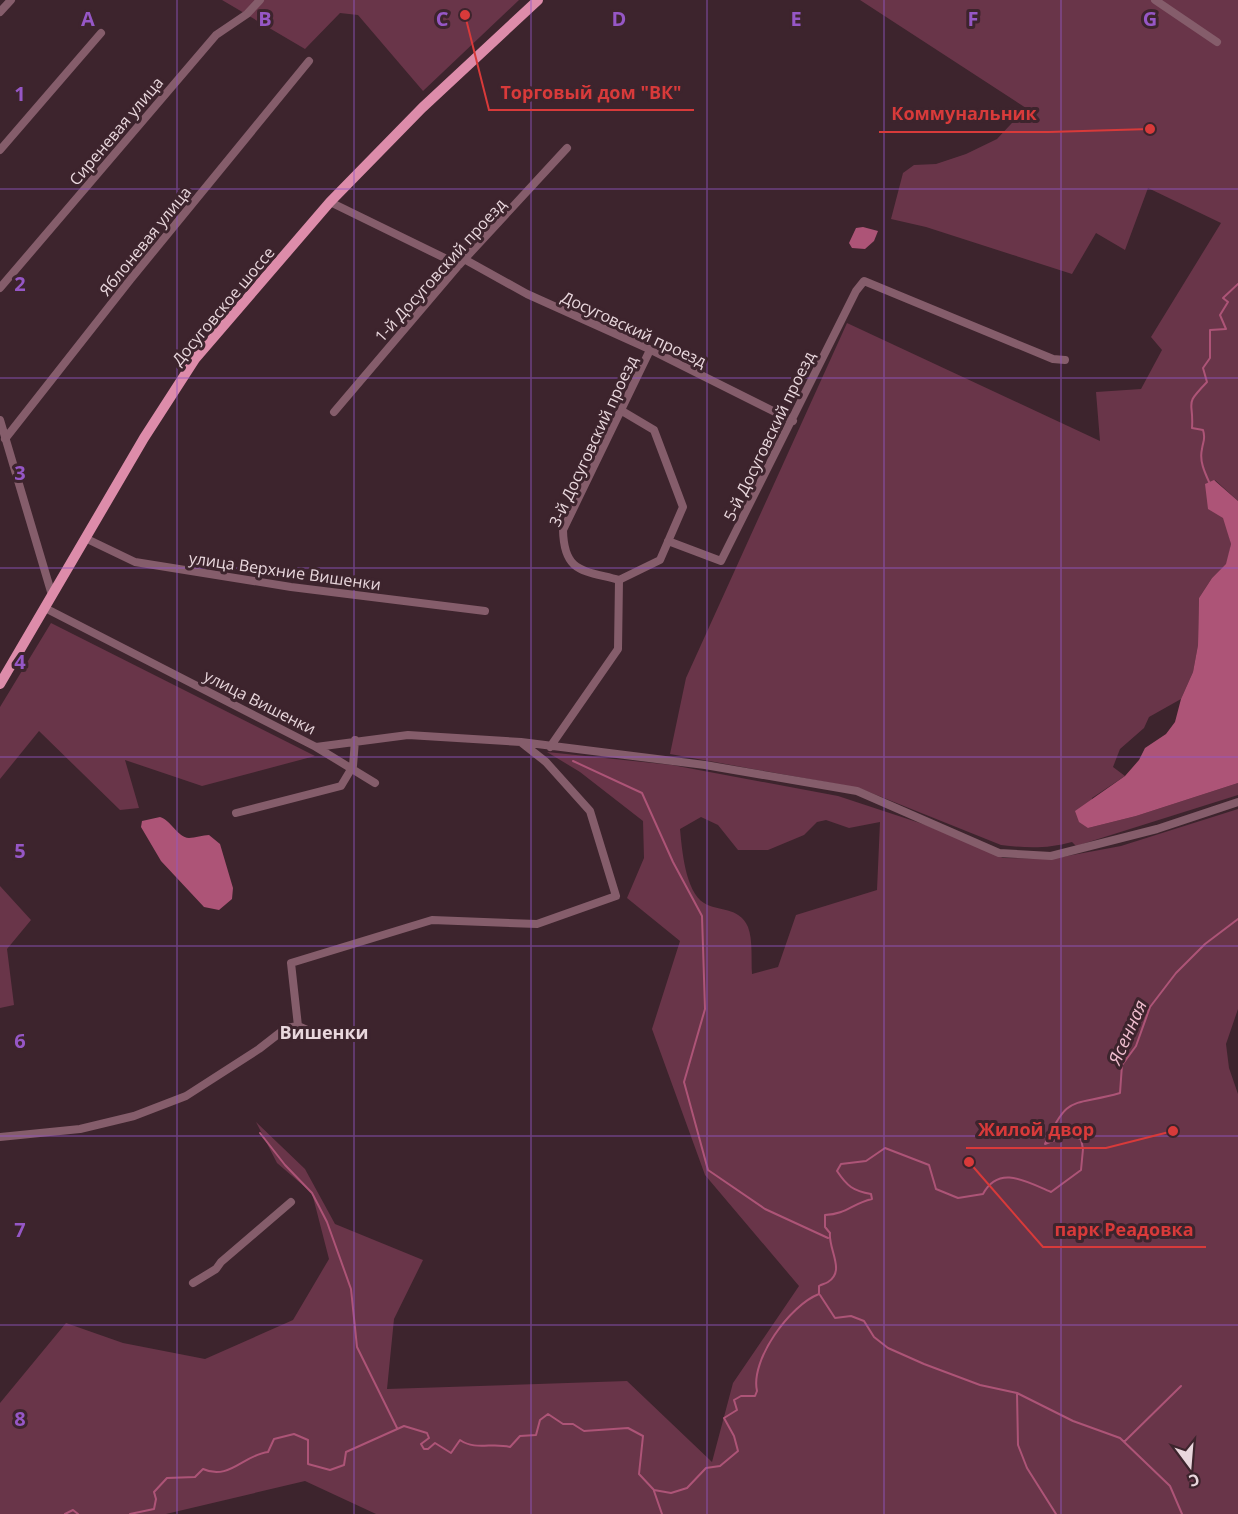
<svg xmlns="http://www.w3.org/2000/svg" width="1238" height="1514" viewBox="0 0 1238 1514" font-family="'Open Sans',sans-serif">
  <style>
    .green { fill: #693549; fill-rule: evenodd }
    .water { fill: #ad5477 }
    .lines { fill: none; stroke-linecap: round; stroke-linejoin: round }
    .stream { stroke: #ad5477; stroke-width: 2 }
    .minor { stroke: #855d6b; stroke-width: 8 }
    .major { stroke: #dd8caa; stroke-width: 10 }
    .grid { fill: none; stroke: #9657c6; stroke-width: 1.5; stroke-opacity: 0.55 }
    .labels { text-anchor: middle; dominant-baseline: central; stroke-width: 6; stroke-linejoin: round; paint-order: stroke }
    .street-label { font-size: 16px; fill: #e9d7dd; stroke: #3d242d }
    .neighbourhood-label { font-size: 18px; font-weight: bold; fill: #e9d7dd; stroke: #3d242d }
    .water-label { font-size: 18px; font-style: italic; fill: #f0becf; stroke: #3d242d }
    .grid-label { font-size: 20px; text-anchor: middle; font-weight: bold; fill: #9657c6; stroke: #3d242d; stroke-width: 6; stroke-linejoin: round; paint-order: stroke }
    .leader { fill: none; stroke: #d83a3a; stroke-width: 2 }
    .callout-dot { fill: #d83a3a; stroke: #3d242d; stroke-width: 2 }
    .callout-label { font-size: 18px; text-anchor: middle; font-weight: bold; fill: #d83a3a; stroke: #3d242d; stroke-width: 6; stroke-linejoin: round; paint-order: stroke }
  </style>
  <rect width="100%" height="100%" fill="#3d242d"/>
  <path class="green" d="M222,0H519L423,91L358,15L340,13L305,49Z
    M860,0H1238V501L1215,480L1231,544L1227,564L1212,578L1199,598L1198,645L1193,672L1181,699L1149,717L1144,728L1120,749L1113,767L1125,776L1092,798L1088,828L1136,816L1238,783V795L1076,846L1072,842C1047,849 1026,848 1001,845L859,788L670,754L686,678L847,323L1100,441L1096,392L1141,389L1162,350L1151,337L1221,223L1148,188L1125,250L1096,233L1072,274L926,227L891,219L903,173L914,165L936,164L966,154L997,139L1026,108Z
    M51,623L315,756L202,786L125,760L139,808L120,810L39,731L0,779V707Z
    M547,752L672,765L838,796L926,825L1003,858L1051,859L1121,846L1238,809V1009L1226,1044L1229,1068L1238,1094V1514H376L305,1481L166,1514H0V1403L66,1323L123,1343L205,1359L293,1320L329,1259L312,1193L277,1163L256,1122L305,1169L335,1224L423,1260L394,1319L387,1389L627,1381L712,1462L733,1383L799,1286L705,1175L652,1029L680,941L627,898L644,858L643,821L580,772ZM701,817L718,825L738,850H768L804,835L817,822L826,820L849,828L880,822L877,890L796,915L778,967L752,974C751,960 753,940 748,927C739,906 718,912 704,903C685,891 682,849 680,829Z
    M0,886L31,920L7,949L14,1005L0,1008Z"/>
  <path class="water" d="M863,227L878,231L874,241L865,249L852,248L849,243L856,228Z
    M1214,480L1238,501V783L1136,816L1088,828L1079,822L1075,811L1125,776L1139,760L1145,748L1166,734L1175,722L1181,699L1193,672L1198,645L1199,598L1212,578L1226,564L1231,544L1223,518L1208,509L1205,484Z
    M160,817C171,820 177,837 189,838C195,838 203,835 209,835L220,844L233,888L232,899L219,910L204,907L161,861L141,827L142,821Z"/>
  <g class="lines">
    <path class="stream" d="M1210,484C1205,473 1199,461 1202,449C1203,441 1206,439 1203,430L1192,428C1194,399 1183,407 1207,382L1203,368L1210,358V330L1226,329L1220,315L1228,302L1223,298L1238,284
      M573,761L642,793L673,862L702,916L705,1009L684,1082L708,1170L765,1209L828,1238
      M260,1133L285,1165L312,1193L327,1222L351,1289L357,1347L397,1428
      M820,1295L835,1318L851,1316L864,1321L874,1337L888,1348L924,1364L980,1385L1017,1393L1073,1421L1120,1438L1170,1486L1182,1514
      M1017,1393L1018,1445L1027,1468L1056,1514
      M1124,1442L1181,1386
      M654,1491L662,1514
      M65,1514L73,1510L78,1514
      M130,1514L154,1509L156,1499L154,1492L167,1478L195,1477L203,1469C229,1481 243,1455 268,1452L274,1439L294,1434L308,1440V1464L330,1470L344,1465L346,1452L404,1426L427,1433L429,1438L421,1444L424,1449H428L435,1443L451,1453L460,1440C476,1451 492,1442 510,1447L520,1436L536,1435L540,1420L548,1414L563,1424H573L584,1431L628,1428L643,1436L639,1474L654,1490L671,1493L687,1488L706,1468L720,1466L738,1451L734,1436L724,1418L737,1410L734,1400L741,1396H755L757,1391C750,1360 790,1305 819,1294V1286C822,1284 825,1284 828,1282C846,1271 828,1249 830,1233L825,1227V1215C847,1214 851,1204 872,1199L871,1194C853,1191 847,1186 837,1171L841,1164L866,1161L885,1148L929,1165L936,1189L958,1198L983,1194C999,1164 1027,1182 1051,1192L1081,1170L1083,1149L1081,1139L1068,1135L1045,1144C1069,1093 1071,1107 1120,1093L1122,1065L1136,1046L1150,1007L1176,973L1205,944L1238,919"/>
    <path class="minor" d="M1155,0L1217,42
      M0,12L11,0
      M0,150L101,33
      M330,202L459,265
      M464,259L527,294L647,348L793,421
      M0,288L216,35L247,14L260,0
      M334,412L459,265L567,148
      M0,420L52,595
      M5,439L130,280L309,61
      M85,538L135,562L291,587L485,611
      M668,541L721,561L856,291L864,281L1053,359L1065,360
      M619,580C583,570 564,573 563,530L650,350
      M619,580L660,560L683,507L654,430L622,411
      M45,608L316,747L408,735L521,742L705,765L857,791L999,853L1051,856L1157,829L1238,802
      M316,747L375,783
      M550,747L618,649L619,580
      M236,813L341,786L353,766L355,740
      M298,1026L291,963L432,920L537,924L616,896L590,811L546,762L522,743
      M0,1137L80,1129L134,1116L186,1096L259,1049L286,1028L298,1026L314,1033
      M193,1283L216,1269L221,1262L291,1202"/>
    <path class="major" d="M0,684L144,438L195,359L330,202L422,108L538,0"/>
  </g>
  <path class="grid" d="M177,0V1514M354,0V1514M531,0V1514M707,0V1514M884,0V1514M1061,0V1514M0,189H1238M0,378H1238M0,568H1238M0,757H1238M0,946H1238M0,1136H1238M0,1325H1238"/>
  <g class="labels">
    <g class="street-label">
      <text transform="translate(116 131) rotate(-50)">Сиреневая улица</text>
      <text transform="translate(145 241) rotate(-51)">Яблоневая улица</text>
      <text transform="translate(440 270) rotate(-48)">1-й Досуговский проезд</text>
      <text transform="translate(223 306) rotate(-50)">Досуговское шоссе</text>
      <text transform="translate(634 329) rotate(25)">Досуговский проезд</text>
      <text transform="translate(769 436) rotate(-64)">5-й Досуговский проезд</text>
      <text transform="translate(593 441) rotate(-65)">3-й Досуговский проезд</text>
      <text transform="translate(285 571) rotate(8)">улица Верхние Вишенки</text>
      <text transform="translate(260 702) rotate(27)">улица Вишенки</text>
    </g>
    <g class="neighbourhood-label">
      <text x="324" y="1032">Вишенки</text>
    </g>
    <g class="water-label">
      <text transform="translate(1127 1032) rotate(-66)">Ясенная</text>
    </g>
  </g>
  <g class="grid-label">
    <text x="88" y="26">A</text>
    <text x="265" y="26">B</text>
    <text x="442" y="26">C</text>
    <text x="619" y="26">D</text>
    <text x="796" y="26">E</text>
    <text x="973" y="26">F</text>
    <text x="1150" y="26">G</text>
    <text x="20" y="101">1</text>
    <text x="20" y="291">2</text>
    <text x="20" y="480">3</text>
    <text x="20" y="669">4</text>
    <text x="20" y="858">5</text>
    <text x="20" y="1048">6</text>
    <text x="20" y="1237">7</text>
    <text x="20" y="1426">8</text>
  </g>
  <path class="leader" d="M465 15L489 110H694M1150 129L1049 132H879M1173 1131L1106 1148H966M969 1162L1043 1247H1206"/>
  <g class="callout-dot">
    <circle cx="465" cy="15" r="6"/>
    <circle cx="1150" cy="129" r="6"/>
    <circle cx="1173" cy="1131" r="6"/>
    <circle cx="969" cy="1162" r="6"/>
  </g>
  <g class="callout-label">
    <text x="591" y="99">Торговый дом "ВК"</text>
    <text x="964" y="120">Коммунальник</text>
    <text x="1036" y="1136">Жилой двор</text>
    <text x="1124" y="1236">парк Реадовка</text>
  </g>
  <g transform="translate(1190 1466) rotate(164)" stroke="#3d242d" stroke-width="4.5" paint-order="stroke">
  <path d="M0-4.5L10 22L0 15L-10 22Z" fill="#e9d7dd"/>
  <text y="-9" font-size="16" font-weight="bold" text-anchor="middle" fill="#e9d7dd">С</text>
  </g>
</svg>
